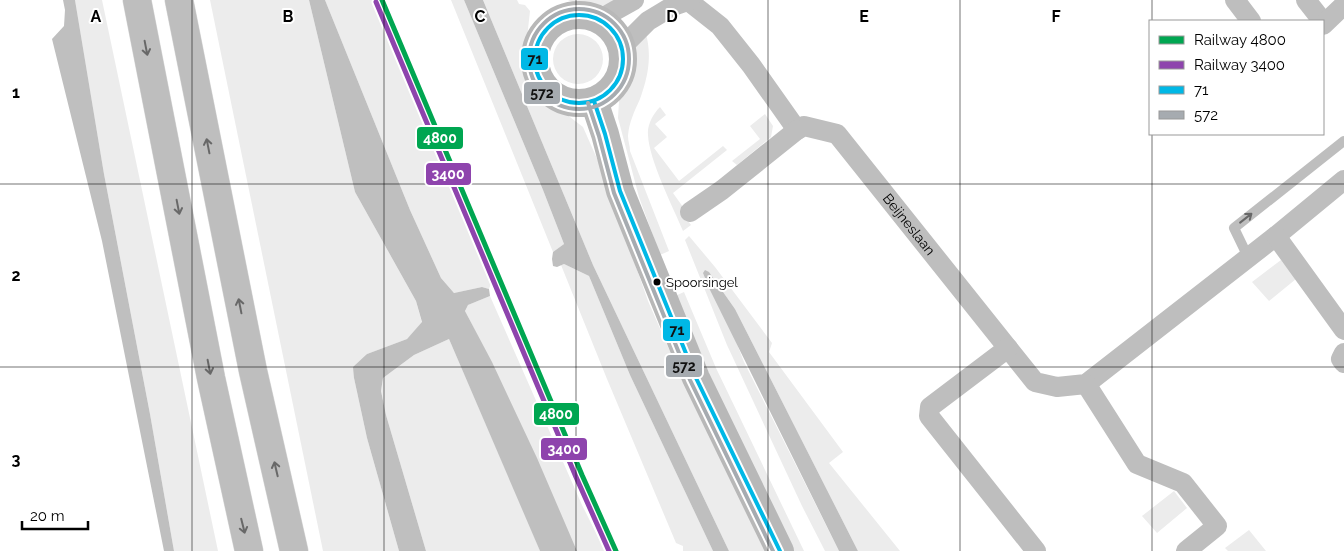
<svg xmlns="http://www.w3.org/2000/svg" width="1344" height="551" viewBox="0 0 1344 551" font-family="Raleway,sans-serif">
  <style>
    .green { fill: #ececec }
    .water { fill: #bfbfbf }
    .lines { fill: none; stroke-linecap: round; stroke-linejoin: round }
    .highway-casing { stroke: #dbdbdb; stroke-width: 29 }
    .lane { stroke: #bebebe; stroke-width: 10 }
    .street { stroke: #bebebe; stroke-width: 20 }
    .secondary { stroke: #b8b8b8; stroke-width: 28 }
    .highway { stroke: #bebebe; stroke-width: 28 }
    .bus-1-casing { stroke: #fff; stroke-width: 8 }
    .bus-2-casing { stroke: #fff; stroke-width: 8 }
    .bus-1 { stroke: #00b8e6; stroke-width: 4 }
    .bus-2 { stroke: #a6abb0; stroke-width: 4 }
    .rail-1-casing { stroke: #fff; stroke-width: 9 }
    .rail-2-casing { stroke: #fff; stroke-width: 9 }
    .rail-1 { stroke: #00a651; stroke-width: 5 }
    .rail-2 { stroke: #8e44ad; stroke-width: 5 }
    .oneway { stroke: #686868 }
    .grid { fill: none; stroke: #000; stroke-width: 1; stroke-opacity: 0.55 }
    .bus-dot { fill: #000; stroke: #fff; stroke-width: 2 }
    .labels { text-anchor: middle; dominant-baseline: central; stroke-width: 4; stroke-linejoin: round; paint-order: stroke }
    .bus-label { font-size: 13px; fill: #000; stroke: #fff; text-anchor: start }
    .street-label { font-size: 14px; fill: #000; stroke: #fff }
    .grid-label { font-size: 16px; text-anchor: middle; font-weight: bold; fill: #000; stroke: #fff; stroke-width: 4; stroke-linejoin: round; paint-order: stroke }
    .line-badge { stroke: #fff; stroke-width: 2 }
    .badge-label { font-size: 14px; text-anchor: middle; font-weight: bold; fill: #fff }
    .pale-badge-label { font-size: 14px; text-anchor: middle; font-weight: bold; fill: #111 }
  </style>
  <rect width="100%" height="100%" fill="#fff"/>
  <path class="green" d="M75,0H102L218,551H174L150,414L104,174Z
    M210,0H309L355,192L416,301L422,323L407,339L367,354L354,378L367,438L399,551H323Z
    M325,0H373L493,278L489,289L482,287L454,293L441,278L410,210Z
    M451,0H464L543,190L564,244L553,252Z
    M483,0H517L519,4L525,5L530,11L524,65L528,83L542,102L566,114L583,127L602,170L648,301L686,388L766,551H729L593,265Z
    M568,0H619C600,8 587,10 568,0Z
    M646,34C652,56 648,77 640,99C635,110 629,122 628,136C628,141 630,146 630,151L669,251L660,255L639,197L618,118L619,101L631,69L636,46Z
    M553 59a25 25 0 1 1 50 0a25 25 0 1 1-50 0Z
    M660,107L666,115L655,124L667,137L654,148L679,181L723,146L727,150L673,193L683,207L680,211L691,225L683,231C673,207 649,160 648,135C647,125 653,114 660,107Z
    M765,114L773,126L771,137L737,165L732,161L760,139L750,126Z
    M689,236L715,267L772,343L769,352L843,452L829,463L900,551H858L735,309L709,272L744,362L839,551H825L802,506L727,345L685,240Z
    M1281,260L1296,279L1269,301L1252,282Z
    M564,264L589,276L630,375L713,551H683V546L676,543L607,379L561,265Z
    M684,292L716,368L804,551H794L742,448L675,296Z
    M490,296L582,505L605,551H577C540,470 506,389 465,311L468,305Z
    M449,339L530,526L540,551H426L386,415L381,391L383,378L414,355Z
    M1174,491L1187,508L1157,533L1142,516Z
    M1249,530L1266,551H1228L1225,548Z"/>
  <path class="water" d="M63,0H75L104,174L150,414L174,551H164L102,241L52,39L64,26L65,10Z
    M309,0H325L410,210L441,278L454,293L482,287L489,289L490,296L468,305L465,311L492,362L537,458L577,551H540L449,339L414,355L383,378L381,391L386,415L426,551H399L367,438L354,378L353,367L367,354L407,339L422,322L416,301L355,192Z
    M464,0H483L593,265L729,551H713L630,375L589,276L564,264L557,267L553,266L552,259L553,252L564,244L543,190Z
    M705,270L709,272L735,309L858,551H839L710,290L703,273Z"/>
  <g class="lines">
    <defs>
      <path id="highway" d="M137,0L211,378L249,551
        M179,0L253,371L294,551"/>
    </defs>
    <use href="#highway" class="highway-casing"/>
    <path class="lane" d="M1248,257L1234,228L1344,141"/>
    <g class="street">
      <path id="s1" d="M687,0L720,26L751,65L797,130L804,126L837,134L1035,382L1057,387L1086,384L1276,236L1344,180"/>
      <path d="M1235,0L1251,21"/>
      <path d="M1306,0L1324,23"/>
      <path d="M600,19L634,0"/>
      <path d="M1323,25L1344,5"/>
      <path d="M622,47L648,21L673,6L690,0"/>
      <path d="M690,212L722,190L797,130"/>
      <path d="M1276,236L1344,330"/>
      <path d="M1008,348L930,407L929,416L1036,551"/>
      <path d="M1344,353L1341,359L1344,363"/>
      <path d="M1086,384L1137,464L1183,483L1217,526L1186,551"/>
    </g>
    <path class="secondary" d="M535 59a44 44 0 1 1 88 0a44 44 0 1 1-88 0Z
      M594,101L605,134L620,191L696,378L780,551"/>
    <use href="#highway" class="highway"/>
    <defs>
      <path id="bus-1" d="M535 59a44 44 0 1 1 88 0a44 44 0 1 1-88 0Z
        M594,101L605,134L620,191L696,378L780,551"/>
      <path id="bus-2" d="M529 59a50 50 0 1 1 100 0a50 50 0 1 1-100 0Z
        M588,103L599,136L614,193L690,380L773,551"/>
    </defs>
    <use href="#bus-1" class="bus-1-casing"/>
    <use href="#bus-2" class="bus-2-casing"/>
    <use href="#bus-1" class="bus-1"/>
    <use href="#bus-2" class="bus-2"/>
    <defs>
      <path id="rail-1" d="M382,0L582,475L616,551"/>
      <path id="rail-2" d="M376,2L576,477L609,551"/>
    </defs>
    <use href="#rail-1" class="rail-1-casing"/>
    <use href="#rail-2" class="rail-2-casing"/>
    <use href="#rail-1" class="rail-1"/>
    <use href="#rail-2" class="rail-2"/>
  </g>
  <defs><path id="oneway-shaft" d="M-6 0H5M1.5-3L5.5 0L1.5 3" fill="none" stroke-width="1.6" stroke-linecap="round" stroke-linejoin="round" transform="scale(1.25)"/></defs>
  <g class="oneway">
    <use href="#oneway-shaft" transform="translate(146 48) rotate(79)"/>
    <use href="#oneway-shaft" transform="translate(208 146) rotate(-101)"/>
    <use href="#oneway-shaft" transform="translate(178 207) rotate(79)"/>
    <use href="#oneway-shaft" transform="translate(1246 218) rotate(-38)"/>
    <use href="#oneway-shaft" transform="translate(240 306) rotate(-101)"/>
    <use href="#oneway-shaft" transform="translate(209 367) rotate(79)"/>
    <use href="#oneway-shaft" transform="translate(276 469) rotate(-103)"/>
    <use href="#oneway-shaft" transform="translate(243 526) rotate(76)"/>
  </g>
  <path class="grid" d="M192,0V551M384,0V551M576,0V551M768,0V551M960,0V551M1152,0V21M1152,134V551M0,184H1344M0,367H1344"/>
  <circle class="bus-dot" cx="657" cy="282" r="4.5"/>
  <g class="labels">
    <g class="bus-label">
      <text x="666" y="282">Spoorsingel</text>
    </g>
    <g class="street-label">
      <text stroke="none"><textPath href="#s1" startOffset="329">Beijneslaan</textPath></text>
    </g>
  </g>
  <g class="grid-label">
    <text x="96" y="22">A</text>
    <text x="288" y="22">B</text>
    <text x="480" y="22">C</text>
    <text x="672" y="22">D</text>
    <text x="864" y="22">E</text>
    <text x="1056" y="22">F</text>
    <text x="16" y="98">1</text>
    <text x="16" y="281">2</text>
    <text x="16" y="465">3</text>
  </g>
  <g class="line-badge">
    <rect x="520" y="47" width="29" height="24" rx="5" fill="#00b8e6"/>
    <rect x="523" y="81" width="38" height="24" rx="5" fill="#a6abb0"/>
    <rect x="416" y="126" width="48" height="24" rx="5" fill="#00a651"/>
    <rect x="425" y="162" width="47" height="24" rx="5" fill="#8e44ad"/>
    <rect x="662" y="318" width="29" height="24" rx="5" fill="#00b8e6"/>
    <rect x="665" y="354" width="38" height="24" rx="5" fill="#a6abb0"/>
    <rect x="533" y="402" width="47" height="24" rx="5" fill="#00a651"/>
    <rect x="540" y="437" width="48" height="24" rx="5" fill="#8e44ad"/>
  </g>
  <g class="badge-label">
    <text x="440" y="143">4800</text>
    <text x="448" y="179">3400</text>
    <text x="556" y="419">4800</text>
    <text x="564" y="454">3400</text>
  </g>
  <g class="pale-badge-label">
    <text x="535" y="64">71</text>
    <text x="542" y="98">572</text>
    <text x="677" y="335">71</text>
    <text x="684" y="371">572</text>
  </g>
  <rect x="1149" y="20" width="175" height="115" fill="#ffffff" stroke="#999999"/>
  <rect x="1159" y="36" width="25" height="8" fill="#00a651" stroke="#999999"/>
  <text x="1194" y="45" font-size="15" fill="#000000">Railway 4800</text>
  <rect x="1159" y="61" width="25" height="8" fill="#8e44ad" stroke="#999999"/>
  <text x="1194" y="70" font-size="15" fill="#000000">Railway 3400</text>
  <rect x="1159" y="86" width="25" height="8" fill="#00b8e6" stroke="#999999"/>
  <text x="1194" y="95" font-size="15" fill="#000000">71</text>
  <rect x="1159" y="111" width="25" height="8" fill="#a6abb0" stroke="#999999"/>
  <text x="1194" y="120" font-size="15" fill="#000000">572</text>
  <path d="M22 521v8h66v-8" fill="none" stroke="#000000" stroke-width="2.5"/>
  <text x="30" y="521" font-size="15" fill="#000000" stroke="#ffffff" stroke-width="4" paint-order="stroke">20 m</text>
</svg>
